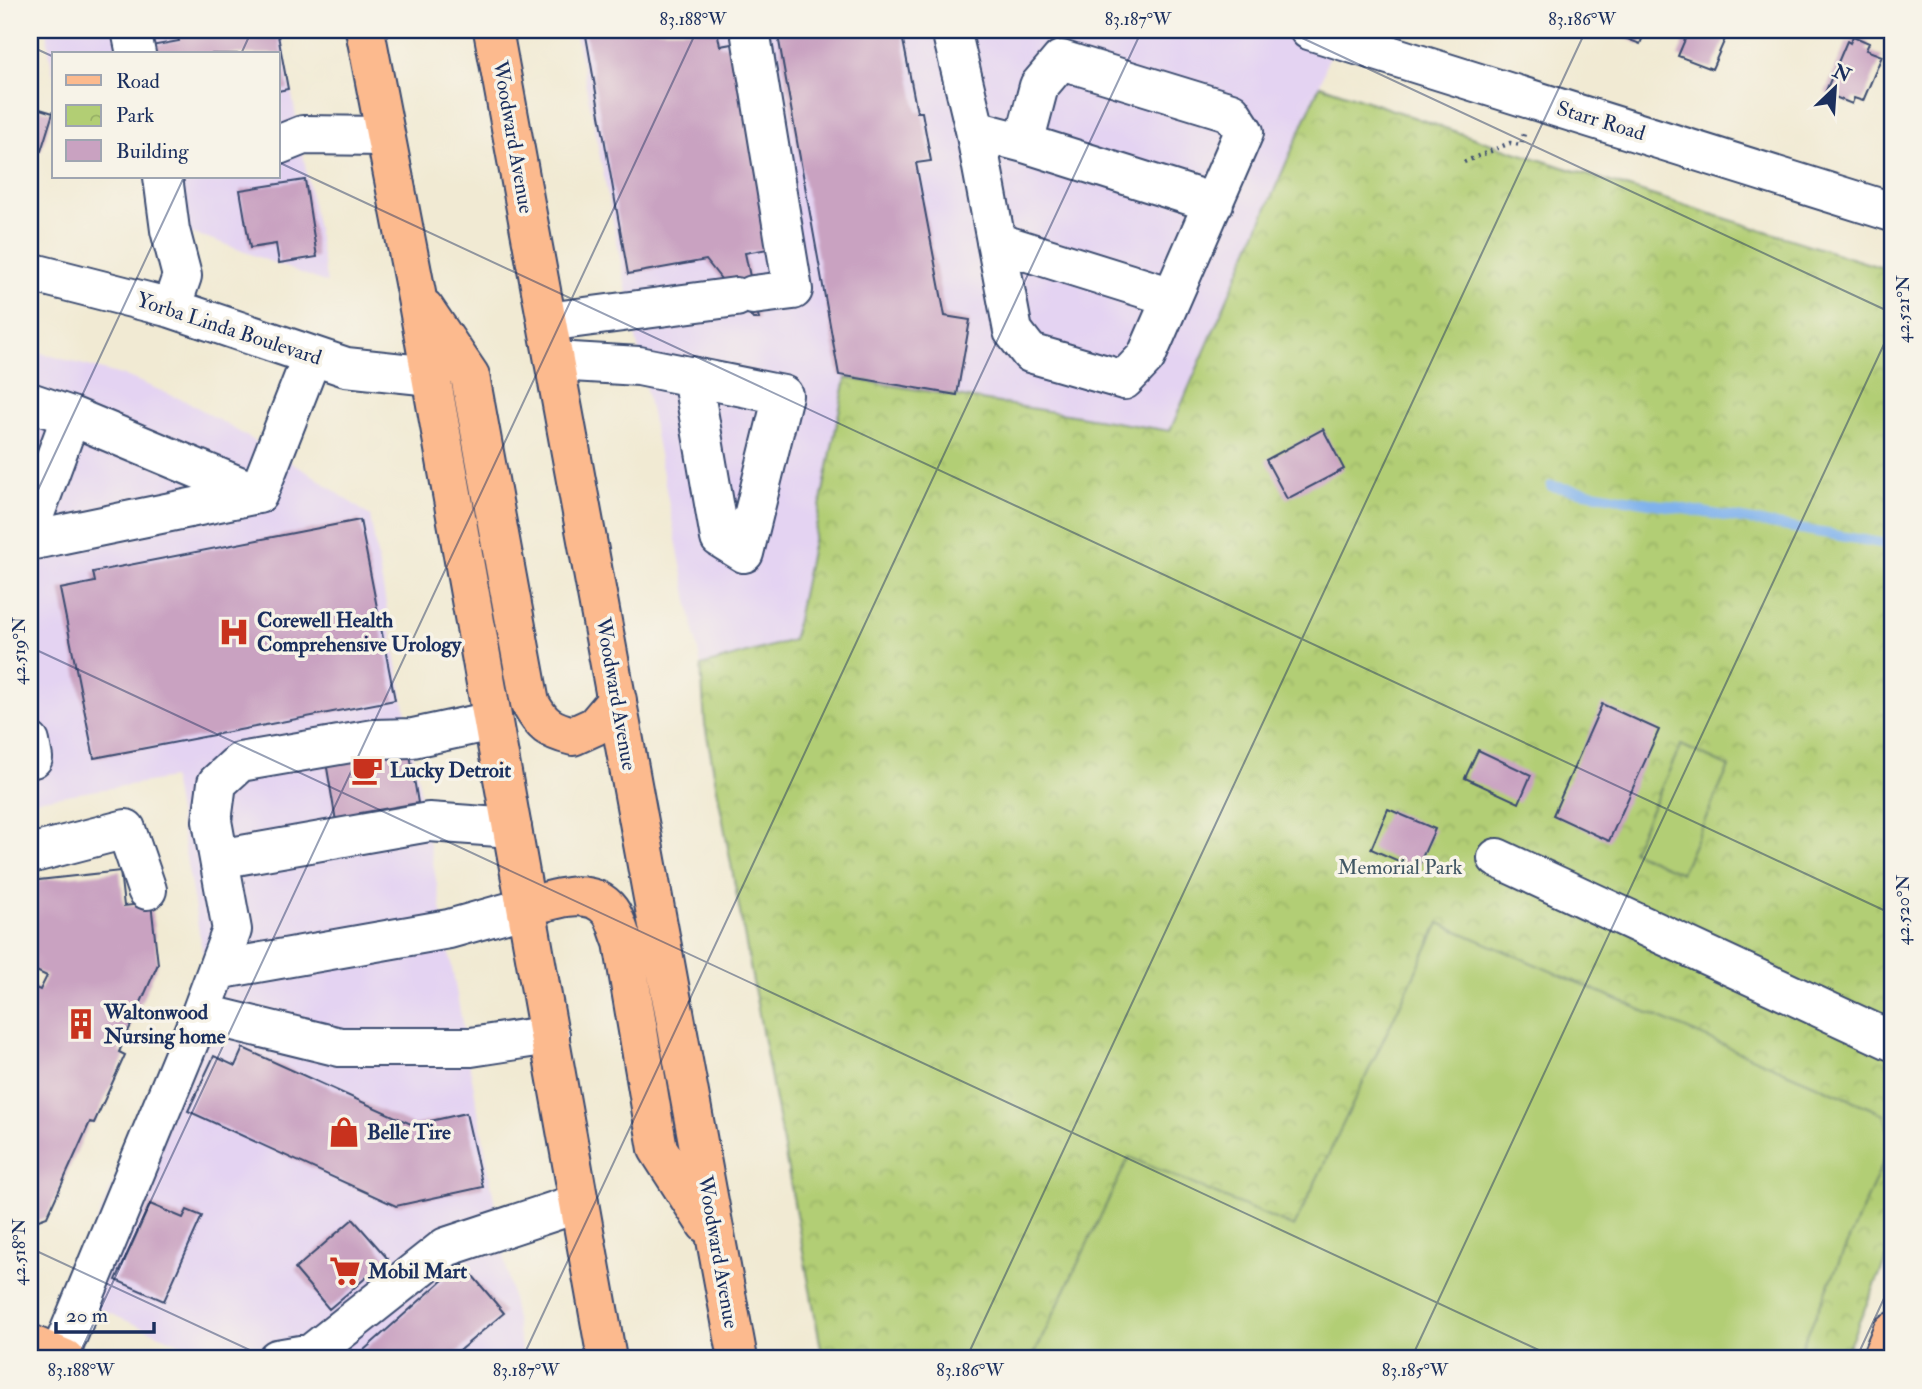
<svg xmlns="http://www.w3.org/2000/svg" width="1922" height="1389" viewBox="0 0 1922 1389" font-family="'IM FELL Double Pica',serif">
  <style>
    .built { fill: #e4d3f2 }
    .park { fill: url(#park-crowns); stroke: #667e69; stroke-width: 2 }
    .pitch { fill: #b2ce74; stroke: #667e69; stroke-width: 2 }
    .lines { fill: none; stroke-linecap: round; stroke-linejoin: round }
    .stream { stroke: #80b2ec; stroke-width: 10 }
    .building { fill: #c9a2c1 }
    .minor-casing { stroke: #3b4b70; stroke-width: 42 }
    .major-casing { stroke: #3b4b70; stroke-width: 42 }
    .path { stroke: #3b4b70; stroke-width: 4.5; stroke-dasharray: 2 5; stroke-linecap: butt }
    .minor { stroke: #fff; stroke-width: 38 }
    .major { stroke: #fcba8e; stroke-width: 38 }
    .ticks { fill: none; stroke: #1b2f5e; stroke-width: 2; stroke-opacity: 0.45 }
    .labels { text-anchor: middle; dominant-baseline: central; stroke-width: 7; stroke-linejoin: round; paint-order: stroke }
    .street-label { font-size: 21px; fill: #1b2f5e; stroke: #f7f3e8 }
    .poi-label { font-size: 21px; font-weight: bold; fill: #1b2f5e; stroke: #f7f3e8; text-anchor: start }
    .park-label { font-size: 21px; fill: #415764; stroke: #f7f3e8 }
    .neatline { fill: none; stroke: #1b2f5e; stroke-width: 2.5 }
    .ticks-label { font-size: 18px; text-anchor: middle; fill: #1b2f5e }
  </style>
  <defs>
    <pattern id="park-crowns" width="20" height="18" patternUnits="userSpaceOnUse" patternTransform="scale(1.75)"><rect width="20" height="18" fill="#b2ce74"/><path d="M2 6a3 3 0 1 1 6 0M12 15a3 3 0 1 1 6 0" fill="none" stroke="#98b167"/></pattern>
  </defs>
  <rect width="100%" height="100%" fill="#f7f3e8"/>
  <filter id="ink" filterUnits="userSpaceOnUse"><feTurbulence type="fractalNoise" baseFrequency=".0143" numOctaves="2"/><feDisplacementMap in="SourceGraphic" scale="14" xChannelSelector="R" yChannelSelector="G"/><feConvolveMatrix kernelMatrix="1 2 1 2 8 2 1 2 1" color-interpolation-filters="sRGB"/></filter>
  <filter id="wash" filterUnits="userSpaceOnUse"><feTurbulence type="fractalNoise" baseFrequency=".00686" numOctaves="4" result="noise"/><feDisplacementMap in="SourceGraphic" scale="28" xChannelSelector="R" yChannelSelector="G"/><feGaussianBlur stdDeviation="1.57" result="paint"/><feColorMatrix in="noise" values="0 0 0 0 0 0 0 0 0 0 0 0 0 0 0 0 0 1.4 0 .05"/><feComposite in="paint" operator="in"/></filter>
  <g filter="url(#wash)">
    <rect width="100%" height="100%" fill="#f1ead3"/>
    <path class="built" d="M46,30H280L327,283L208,238L155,224L145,177H278V54H54V82Z
      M575,30H1337L1320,85L1170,431L846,378L793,640L701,666Z
      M30,350L128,377L190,403L314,476L370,516L523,1359H217L66,1295L205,966L172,778L30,801Z"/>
    <path class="park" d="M1320,85L1512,151L1892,271V1246L1843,1359H823L705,724L701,666L793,640L846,378L1170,431Z"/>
    <path class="pitch" d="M1681,745L1729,767L1681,873L1632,851Z
      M1439,923L1884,1114L1892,1143L1796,1359H1032L1129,1157L1294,1227Z"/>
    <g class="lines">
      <path class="stream" d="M1551,486L1892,545"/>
    </g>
    <g id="blocks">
      <path class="building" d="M177,30H277L288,89L278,91V54H152L151,46L179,41Z
        M585,30H717L720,46L743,42L779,247L745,253L759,319H753L706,260L628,274Z
        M777,30H901L917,112H922L931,161L916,163L945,316L970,320L957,395L839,375Z
        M1605,30H1646L1640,44Z
        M1689,30H1729L1712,69L1678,56Z
        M1853,36L1869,43L1866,50L1882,56L1863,101L1854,98L1852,104L1825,93L1847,41L1850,43Z
        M30,106L53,113L41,151L30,147Z
        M305,180L317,257L279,263L276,244L250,248L240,190Z
        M1323,429L1344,469L1287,499L1266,460Z
        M360,520L395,700L94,758L60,589L95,582L93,572Z
        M1602,704L1659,730L1609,841L1553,815Z
        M408,742L418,803L360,813L361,823L337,827L325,756Z
        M1478,750L1531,775L1519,803L1465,778Z
        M1388,809L1435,829L1417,869L1371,849Z
        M120,871L124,906L151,903L158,964L119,1052L125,1055L94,1123L90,1122L47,1217L30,1223V995L33,987L40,990L47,976L30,968V881Z
        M243,1048L413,1125L466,1113L483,1187L396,1206L188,1111L214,1056L235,1066Z
        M150,1204L183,1218L187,1210L202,1216L164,1301L116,1280Z
        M353,1219L388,1259L329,1309L295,1269Z
        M462,1263L504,1313L449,1359H357L355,1358Z"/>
    </g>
  </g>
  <g filter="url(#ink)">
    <use href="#blocks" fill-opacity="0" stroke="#3b4b70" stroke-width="2"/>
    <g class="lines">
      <defs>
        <path id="minor" d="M131,30L136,54
          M750,30L793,290L753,295
          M951,30L975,130L1013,331L1030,353L1124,380L1146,357L1244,132L1231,112L1061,60L1039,86L1024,143L975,130
          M1309,30L1892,212
          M1024,143L1214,203
          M278,145L303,135L384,136
          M163,177L170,230L182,276L171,308
          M996,242L1172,297
          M30,272L171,308L346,367L431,376
          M547,322L736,297
          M555,361L639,366L783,395L744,553L720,538L692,376
          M30,402L71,416L30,527
          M258,494L312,356
          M30,541L258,494L71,416
          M30,742L33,758H30
          M30,854L126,829L147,890
          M1497,858L1892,1041
          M219,859L429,822L512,828
          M217,970L449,929L527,907
          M201,1013L340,1047H471L550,1035
          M59,1357L201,1013L232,930L212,821L217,783L240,762L374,739L413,738L492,721
          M277,1359L312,1353L446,1247L579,1203"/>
        <path id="major" d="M365,30L417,298L607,1359
          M493,30L738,1359
          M424,308L470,376L530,703C542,725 549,730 573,736L595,726L617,700
          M527,907C553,900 590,885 610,911C616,919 619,933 623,942L658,1149L706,1224
          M30,1344L65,1359
          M1881,1359L1892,1332"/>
      </defs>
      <use href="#minor" class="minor-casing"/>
      <use href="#major" class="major-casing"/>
      <path class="path" d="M1464,162L1510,143L1521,145L1524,134"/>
      <use href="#minor" class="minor"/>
      <use href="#major" class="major"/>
    </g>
  </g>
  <path class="ticks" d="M1285,30L1892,313M30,46L54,57M241,54L252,30M278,162L1892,914M30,507L184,177M30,647L1558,1359M30,1248L269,1359M77,1359L697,30M522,1359L1142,30M966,1359L1586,30M1411,1359L1892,327M1856,1359L1892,1281"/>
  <defs>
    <symbol id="hospital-bare" viewBox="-9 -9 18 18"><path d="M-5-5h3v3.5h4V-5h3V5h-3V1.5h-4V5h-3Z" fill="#c8321e" stroke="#f7f3e8" stroke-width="2.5" paint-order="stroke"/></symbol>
    <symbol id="cafe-bare" viewBox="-9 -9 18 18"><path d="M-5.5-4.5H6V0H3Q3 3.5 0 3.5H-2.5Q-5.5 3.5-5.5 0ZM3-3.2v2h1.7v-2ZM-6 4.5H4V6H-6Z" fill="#c8321e" stroke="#f7f3e8" stroke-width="2.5" paint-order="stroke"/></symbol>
    <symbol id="building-bare" viewBox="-9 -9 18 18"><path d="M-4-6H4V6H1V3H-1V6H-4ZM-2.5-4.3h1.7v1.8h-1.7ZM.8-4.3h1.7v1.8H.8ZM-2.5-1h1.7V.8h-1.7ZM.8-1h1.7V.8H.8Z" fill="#c8321e" stroke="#f7f3e8" stroke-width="2.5" paint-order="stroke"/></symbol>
    <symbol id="shop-bare" viewBox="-9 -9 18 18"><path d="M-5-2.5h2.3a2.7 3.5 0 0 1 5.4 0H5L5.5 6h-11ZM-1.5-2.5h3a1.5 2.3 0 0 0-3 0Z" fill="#c8321e" stroke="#f7f3e8" stroke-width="2.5" paint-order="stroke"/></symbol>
    <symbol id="supermarket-bare" viewBox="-9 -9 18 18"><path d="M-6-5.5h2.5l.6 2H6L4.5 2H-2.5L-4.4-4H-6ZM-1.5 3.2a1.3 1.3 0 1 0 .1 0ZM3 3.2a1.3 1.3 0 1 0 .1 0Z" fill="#c8321e" stroke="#f7f3e8" stroke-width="2.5" paint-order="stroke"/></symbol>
  </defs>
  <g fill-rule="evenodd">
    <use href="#hospital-bare" x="212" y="610" width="44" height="44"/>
    <use href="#cafe-bare" x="345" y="748" width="44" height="44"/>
    <use href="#building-bare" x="59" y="1002" width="44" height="44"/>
    <use href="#shop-bare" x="322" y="1110" width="44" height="44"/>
    <use href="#supermarket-bare" x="323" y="1249" width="44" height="44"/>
  </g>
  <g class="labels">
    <g class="street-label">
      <text transform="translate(1601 121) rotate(17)">Starr Road</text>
      <text transform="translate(513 137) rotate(80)">Woodward Avenue</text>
      <text transform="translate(229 329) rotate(18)">Yorba Linda Boulevard</text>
      <text transform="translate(616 694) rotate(80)">Woodward Avenue</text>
      <text transform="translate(718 1252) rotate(80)">Woodward Avenue</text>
    </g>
    <g class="poi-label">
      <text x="257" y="620">Corewell Health<tspan x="257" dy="24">Comprehensive Urology</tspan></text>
      <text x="390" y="770">Lucky Detroit</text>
      <text x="104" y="1012">Waltonwood<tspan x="104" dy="24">Nursing home</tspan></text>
      <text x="367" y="1132">Belle Tire</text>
      <text x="368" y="1271">Mobil Mart</text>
    </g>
    <g class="park-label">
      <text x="1400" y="867">Memorial Park</text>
    </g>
  </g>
  <rect width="1922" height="1389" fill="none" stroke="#f7f3e8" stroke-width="77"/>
  <rect x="52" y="52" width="228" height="126" fill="#f7f3e8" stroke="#9fa5b1" stroke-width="2"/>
  <rect x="66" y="75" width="35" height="10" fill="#fcba8e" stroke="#9fa5b1" stroke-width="2"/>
  <text x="116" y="88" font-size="21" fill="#1b2f5e">Road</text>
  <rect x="66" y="105" width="35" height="21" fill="url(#park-crowns)" stroke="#9fa5b1" stroke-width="2"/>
  <text x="116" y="122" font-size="21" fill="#1b2f5e">Park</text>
  <rect x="66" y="140" width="35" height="21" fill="#c9a2c1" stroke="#9fa5b1" stroke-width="2"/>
  <text x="116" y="158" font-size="21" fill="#1b2f5e">Building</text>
  <g transform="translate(1835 88) rotate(25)" stroke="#f7f3e8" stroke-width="5" paint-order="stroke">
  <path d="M0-5L12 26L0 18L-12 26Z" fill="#1b2f5e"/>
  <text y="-10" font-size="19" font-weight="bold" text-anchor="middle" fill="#1b2f5e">N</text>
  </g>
  <path d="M56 1322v10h98v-10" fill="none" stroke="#1b2f5e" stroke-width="3.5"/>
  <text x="66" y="1322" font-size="21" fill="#1b2f5e" stroke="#f7f3e8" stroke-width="5" paint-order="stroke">20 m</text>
  <rect x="38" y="38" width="1846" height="1312" class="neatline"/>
  <g class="ticks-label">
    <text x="693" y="25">83.188°W</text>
    <text x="1138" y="25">83.187°W</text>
    <text x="1582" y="25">83.186°W</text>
    <text transform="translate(1903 309) rotate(-90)" y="6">42.521°N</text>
    <text transform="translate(19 651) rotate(-90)" y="6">42.519°N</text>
    <text transform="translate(1903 910) rotate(-90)" y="6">42.520°N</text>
    <text transform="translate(19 1252) rotate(-90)" y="6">42.518°N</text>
    <text x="81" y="1376">83.188°W</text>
    <text x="526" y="1376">83.187°W</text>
    <text x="970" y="1376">83.186°W</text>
    <text x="1415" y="1376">83.185°W</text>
  </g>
</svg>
